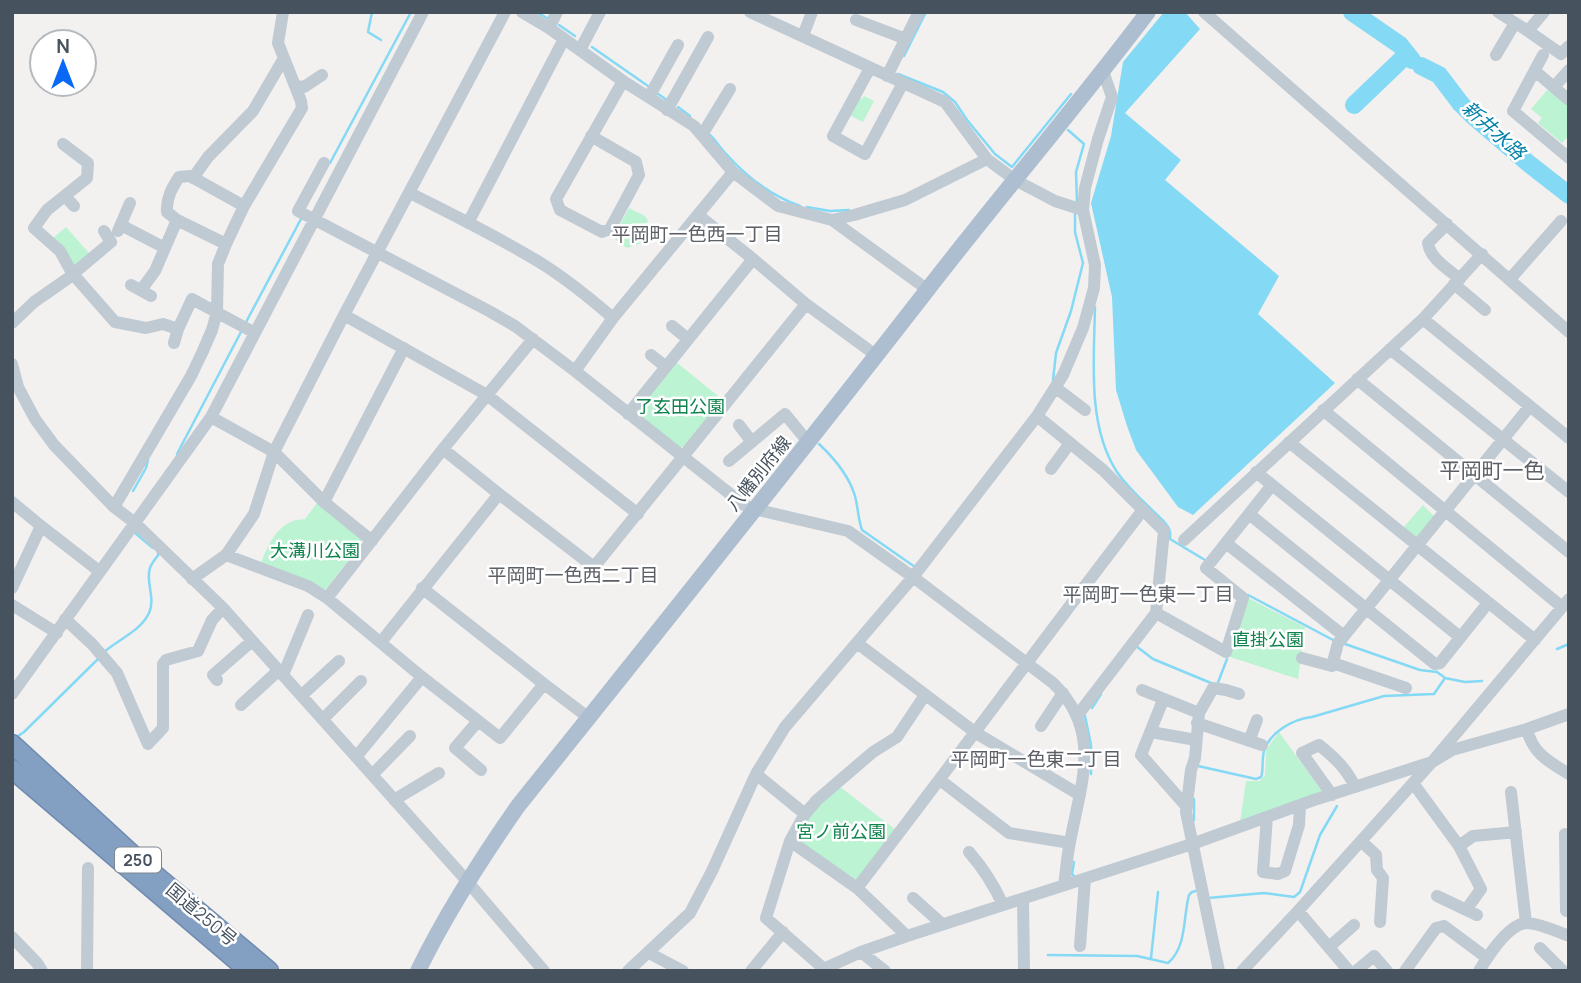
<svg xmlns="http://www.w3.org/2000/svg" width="1581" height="983" viewBox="0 0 1581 983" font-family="Manrope,'Noto Sans JP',sans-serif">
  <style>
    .green { fill: #bbf3d3 }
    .water { fill: #84d9f4 }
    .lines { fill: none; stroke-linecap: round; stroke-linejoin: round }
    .stream { stroke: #84d9f4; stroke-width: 2.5 }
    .river { stroke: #84d9f4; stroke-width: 18 }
    .highway-casing { stroke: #6f8baf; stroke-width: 21 }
    .minor { stroke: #bfcad3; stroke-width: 12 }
    .major { stroke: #adbed1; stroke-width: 16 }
    .highway { stroke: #83a0c3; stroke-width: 18 }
    .labels { text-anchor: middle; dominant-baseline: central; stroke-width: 5; stroke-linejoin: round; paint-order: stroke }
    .shield { fill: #fff; stroke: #7e878f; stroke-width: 2 }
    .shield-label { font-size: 16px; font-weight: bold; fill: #46535f }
    .park-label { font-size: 18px; fill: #0f834d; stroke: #fff }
    .street-label { font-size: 18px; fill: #46535f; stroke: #fff }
    .water-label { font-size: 19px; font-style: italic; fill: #0280a7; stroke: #fff }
    .neighbourhood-label { font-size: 19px; fill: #5c6066; stroke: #fff }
    .quarter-label { font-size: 21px; fill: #5c6066; stroke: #fff }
  </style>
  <rect width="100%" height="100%" fill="#f3f0f0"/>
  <path class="green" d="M1549,88L1569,105V135L1562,143L1538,123L1542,118L1531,109Z
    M864,96L874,101L863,122L849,115L858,97L862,99Z
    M629,208L645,216L648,221L641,232V243L627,248L615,239L617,235L615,233Z
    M66,227L89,253L73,268L52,239Z
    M676,362L723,400L686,447H678L639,416V408Z
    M317,503L361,538V544L326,589H318L261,564C266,548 276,527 293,521C297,519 301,520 305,519Z
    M1423,505L1435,517L1420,537H1414L1403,528Z
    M1246,597L1305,627L1298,679L1227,656Z
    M1279,732L1323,793L1240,822L1246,781H1260L1265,775L1266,750Z
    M839,786L896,830L859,879L851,880L799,841L798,833L813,808Z"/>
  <path class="water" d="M1164,12H1185L1200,29L1125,113L1181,160L1165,180L1279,276L1258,314L1335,383L1193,515L1178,507L1136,450L1127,426L1116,390L1112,297L1091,203L1111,136L1123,62Z"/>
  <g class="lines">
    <path class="stream" d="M372,12L368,32L381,40
      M536,12L547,18
      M559,25L575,36
      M592,47L648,86
      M904,56L926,12
      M898,74L943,92L955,102L967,120L995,154L1012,167L1071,94
      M658,94L667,100
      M678,107L690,116
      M1068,130L1084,144L1076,172L1077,202
      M710,135C716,141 721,149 728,156C748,178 772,196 800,206
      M330,163L411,12
      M807,207L830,211L849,210
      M1095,307C1094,360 1087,426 1117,472C1127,487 1142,500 1154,512C1159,517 1166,522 1169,529C1171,534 1170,534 1170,539L1205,560
      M245,324L301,219
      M1053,380L1056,353L1071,311L1083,263L1075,232V214
      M819,444C834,458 849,476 855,496C858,507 858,519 862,530L915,567L916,565
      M177,454L242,330
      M133,491L146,468L148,460
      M136,532L135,533L153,548
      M1248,595L1335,641
      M1345,644L1420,670L1437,672L1444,677
      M1136,646L1153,659L1211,683
      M1557,649L1569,644
      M103,653C118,639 140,632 149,613C156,598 145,581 150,568C151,564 156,558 159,554L158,553
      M1217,685L1227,659
      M1092,708L1101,694
      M1085,716L1091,745V774
      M15,738L24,732L99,658
      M1198,766L1256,779L1261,777L1262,774C1263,767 1262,758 1264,751C1270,732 1293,719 1312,717L1384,696L1434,694L1445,678L1465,682L1482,681
      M1194,820V799
      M1074,862L1072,874L1074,876
      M1208,898L1264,893L1294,897L1300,892L1320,835L1337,806
      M1048,955L1137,956L1168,963C1187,947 1183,917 1189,895L1192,892L1199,890
      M1151,958L1158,892"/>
    <path class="river" d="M1352,12L1400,45L1412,60
      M1421,66L1439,75L1461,104L1473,116L1528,163L1569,195
      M1354,105L1401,60"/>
    <defs>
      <path id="highway" d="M12,744L148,869L269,971
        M12,769L249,971"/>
    </defs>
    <use href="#highway" class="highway-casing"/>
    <path class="minor" d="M522,12L549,28L623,81L694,126L733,172L778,206L832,220L928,290
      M750,12L945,102L987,159L1015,180L1055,201L1083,210
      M1204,12L1569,332
      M1498,12L1528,31L1561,54L1569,46
      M856,20L906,39
      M549,28L557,12
      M1528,31L1544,12
      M803,36L812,12
      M580,50L600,12
      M1496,55L1515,23
      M1543,55L1513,111L1569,158
      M870,68L833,136L865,154L903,83
      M1535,71L1569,100
      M887,76L919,12
      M295,86L304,87L322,75
      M1554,87L1569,70
      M649,97L678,45
      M667,110L708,37
      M702,135L730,89
      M591,136L636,162L639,175L610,229L602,232L560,210L556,199L623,81
      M63,144L88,163L87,178L47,210L34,228L60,251L72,273L115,322L146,328L163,324L178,329L192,299L255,333
      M324,163L298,211L489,311L515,326L575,371L744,505L754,509L848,531L913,577L1053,683C1103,731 1081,783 1070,842C1067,856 1066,871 1064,885
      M193,178L208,157L253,111L284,58
      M410,193C455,216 501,238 544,265C569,281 591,299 613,318
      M65,196L74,206
      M698,215L753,259L806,304L877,356
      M832,220L854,215L905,200L987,159
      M468,223L564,39
      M1447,224L1428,243C1430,259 1448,269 1460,279
      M121,225L165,248
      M118,231L130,203
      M226,244L177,220L167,212C166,198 172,188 179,177L190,176L244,206
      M1510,279L1561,221
      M1454,284L1485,310
      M131,285L151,296
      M141,290L155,271L177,220
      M344,315L487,395L638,514
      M1423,319L1569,438
      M12,323L34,302L67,279L111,242L104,231
      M672,326L688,339
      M174,343L178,329
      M1390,349L1569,492
      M651,355L666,367
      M12,364L18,387L35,419L54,445L114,507L135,523L223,608L467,881L544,971
      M575,371L613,318L733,172
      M1357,379L1569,552
      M1056,388L1085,410
      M1323,410L1562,607
      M628,414L753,259
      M1037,416L1103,470L1164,531L1156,613L1077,716
      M211,417L274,452L324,502L372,541
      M739,425L752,442
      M1289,442L1535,640
      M443,449L499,494L594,567L806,304
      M729,461L785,414L808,442
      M1051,469L1070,443
      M1256,472L1460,637
      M12,502L41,526L99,571
      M324,502L404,348
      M114,507L191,376L202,353L212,330L217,312L218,264L226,244L244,206L302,108L301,101L278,43L283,12
      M1249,514L1435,664L1440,663L1488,603
      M1184,540L1423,319L1482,254
      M1226,543L1344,636L1530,406
      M226,555L308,586L327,598L422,677L500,738L544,684L589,718
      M192,579L226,555L254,514L274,452L344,315L505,12
      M12,588L41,526
      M422,588L544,684
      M327,598L443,449L533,339
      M12,605L57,633
      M1156,613L1226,652L1243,598L1206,568L1272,485
      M65,619L92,644L117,673L148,744L163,728V664L166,660L198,651L212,620L223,608
      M381,642L499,494
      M857,643L976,733L1080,795
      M1302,658L1332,666L1338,643L1344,636
      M1333,663L1406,688
      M283,675L308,615
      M217,680L213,675L252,641
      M1142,690L1199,713L1195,758L1191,770L1186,812L1219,971
      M12,694L211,417L423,12
      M302,695L339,661
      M1163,700L1141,755L1187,807
      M241,705L279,670
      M1199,713L1213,688L1226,690L1239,694
      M323,719L361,681
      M478,721L455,748L481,770
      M1197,723L1262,745
      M1041,726L1063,693
      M1527,729C1532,753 1549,762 1569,774
      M1151,732L1196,740
      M1249,741L1257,720
      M356,757L422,677
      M756,774L805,814
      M372,775L410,736
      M940,780L1009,833L1070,843
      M1413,783L1459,846L1481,889L1466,910
      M1511,792L1526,923
      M1332,795L1302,753L1319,745C1334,757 1347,769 1355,787
      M394,800L439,773
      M1267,817L1263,872L1278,874L1285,871L1299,825L1300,806
      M1565,834L1566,911
      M790,841L766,918L823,968
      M1361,841L1376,855L1377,870L1383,878L1380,922
      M1459,846L1473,836L1516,832
      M969,852C983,868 994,885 1003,905
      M857,888C953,763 1046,636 1142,511
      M1437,896L1477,915
      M913,898L942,924
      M1023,899L1024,971
      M1298,911L1349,971
      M907,936L857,888L790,841L805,814L817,800L873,752L897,737L925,695
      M12,937L37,963L42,971
      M1080,946L1085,879
      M1329,947L1354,925
      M1540,948L1563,971
      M861,952L885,971
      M649,953L683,971
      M87,971L88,868
      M628,971L690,913L712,871L756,774L785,727L913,577L1037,416L1063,375L1083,328L1094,288L1095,265L1083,210L1085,188L1098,139L1112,97L1103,71
      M751,971L783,932
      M819,971L861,952L907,936L1192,844L1311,801L1432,762L1452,750L1527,729L1569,714
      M1242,971L1298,911L1432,762L1569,599
      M1356,971L1374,956L1387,971
      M1405,971L1436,928L1444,926L1487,958
      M1479,971C1488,956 1507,926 1525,923C1536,922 1559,932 1569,936"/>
    <path class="major" d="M418,971C446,913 481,859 518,806C655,635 793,463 928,289C1000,196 1077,106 1148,12"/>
    <use href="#highway" class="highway"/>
  </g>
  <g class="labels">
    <rect class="shield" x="115" y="847.5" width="46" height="25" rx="5"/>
    <g class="shield-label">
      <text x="138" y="860">250</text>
    </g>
    <g class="park-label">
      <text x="680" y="406">了玄田公園</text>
      <text x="315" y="550">大溝川公園</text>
      <text x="1268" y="639">直掛公園</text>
      <text x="841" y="831">宮ノ前公園</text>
    </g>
    <g class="street-label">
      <text transform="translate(758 473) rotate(-51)">八幡別府線</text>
      <text transform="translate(202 914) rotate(40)">国道250号</text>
    </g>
    <g class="water-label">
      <text transform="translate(1494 130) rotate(42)">新井水路</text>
    </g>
    <g class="neighbourhood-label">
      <text x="697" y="234">平岡町一色西一丁目</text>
      <text x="573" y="575">平岡町一色西二丁目</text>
      <text x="1148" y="594">平岡町一色東一丁目</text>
      <text x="1036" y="759">平岡町一色東二丁目</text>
    </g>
    <g class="quarter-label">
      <text x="1492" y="470">平岡町一色</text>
    </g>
  </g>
  <rect width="1581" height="983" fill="none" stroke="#46535f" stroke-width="28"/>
  <g transform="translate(63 63)"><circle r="33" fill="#ffffff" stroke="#b5babf" stroke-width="2"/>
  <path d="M0-5L12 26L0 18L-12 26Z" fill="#0968f4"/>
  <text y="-10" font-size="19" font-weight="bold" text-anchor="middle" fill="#46535f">N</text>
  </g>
</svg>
